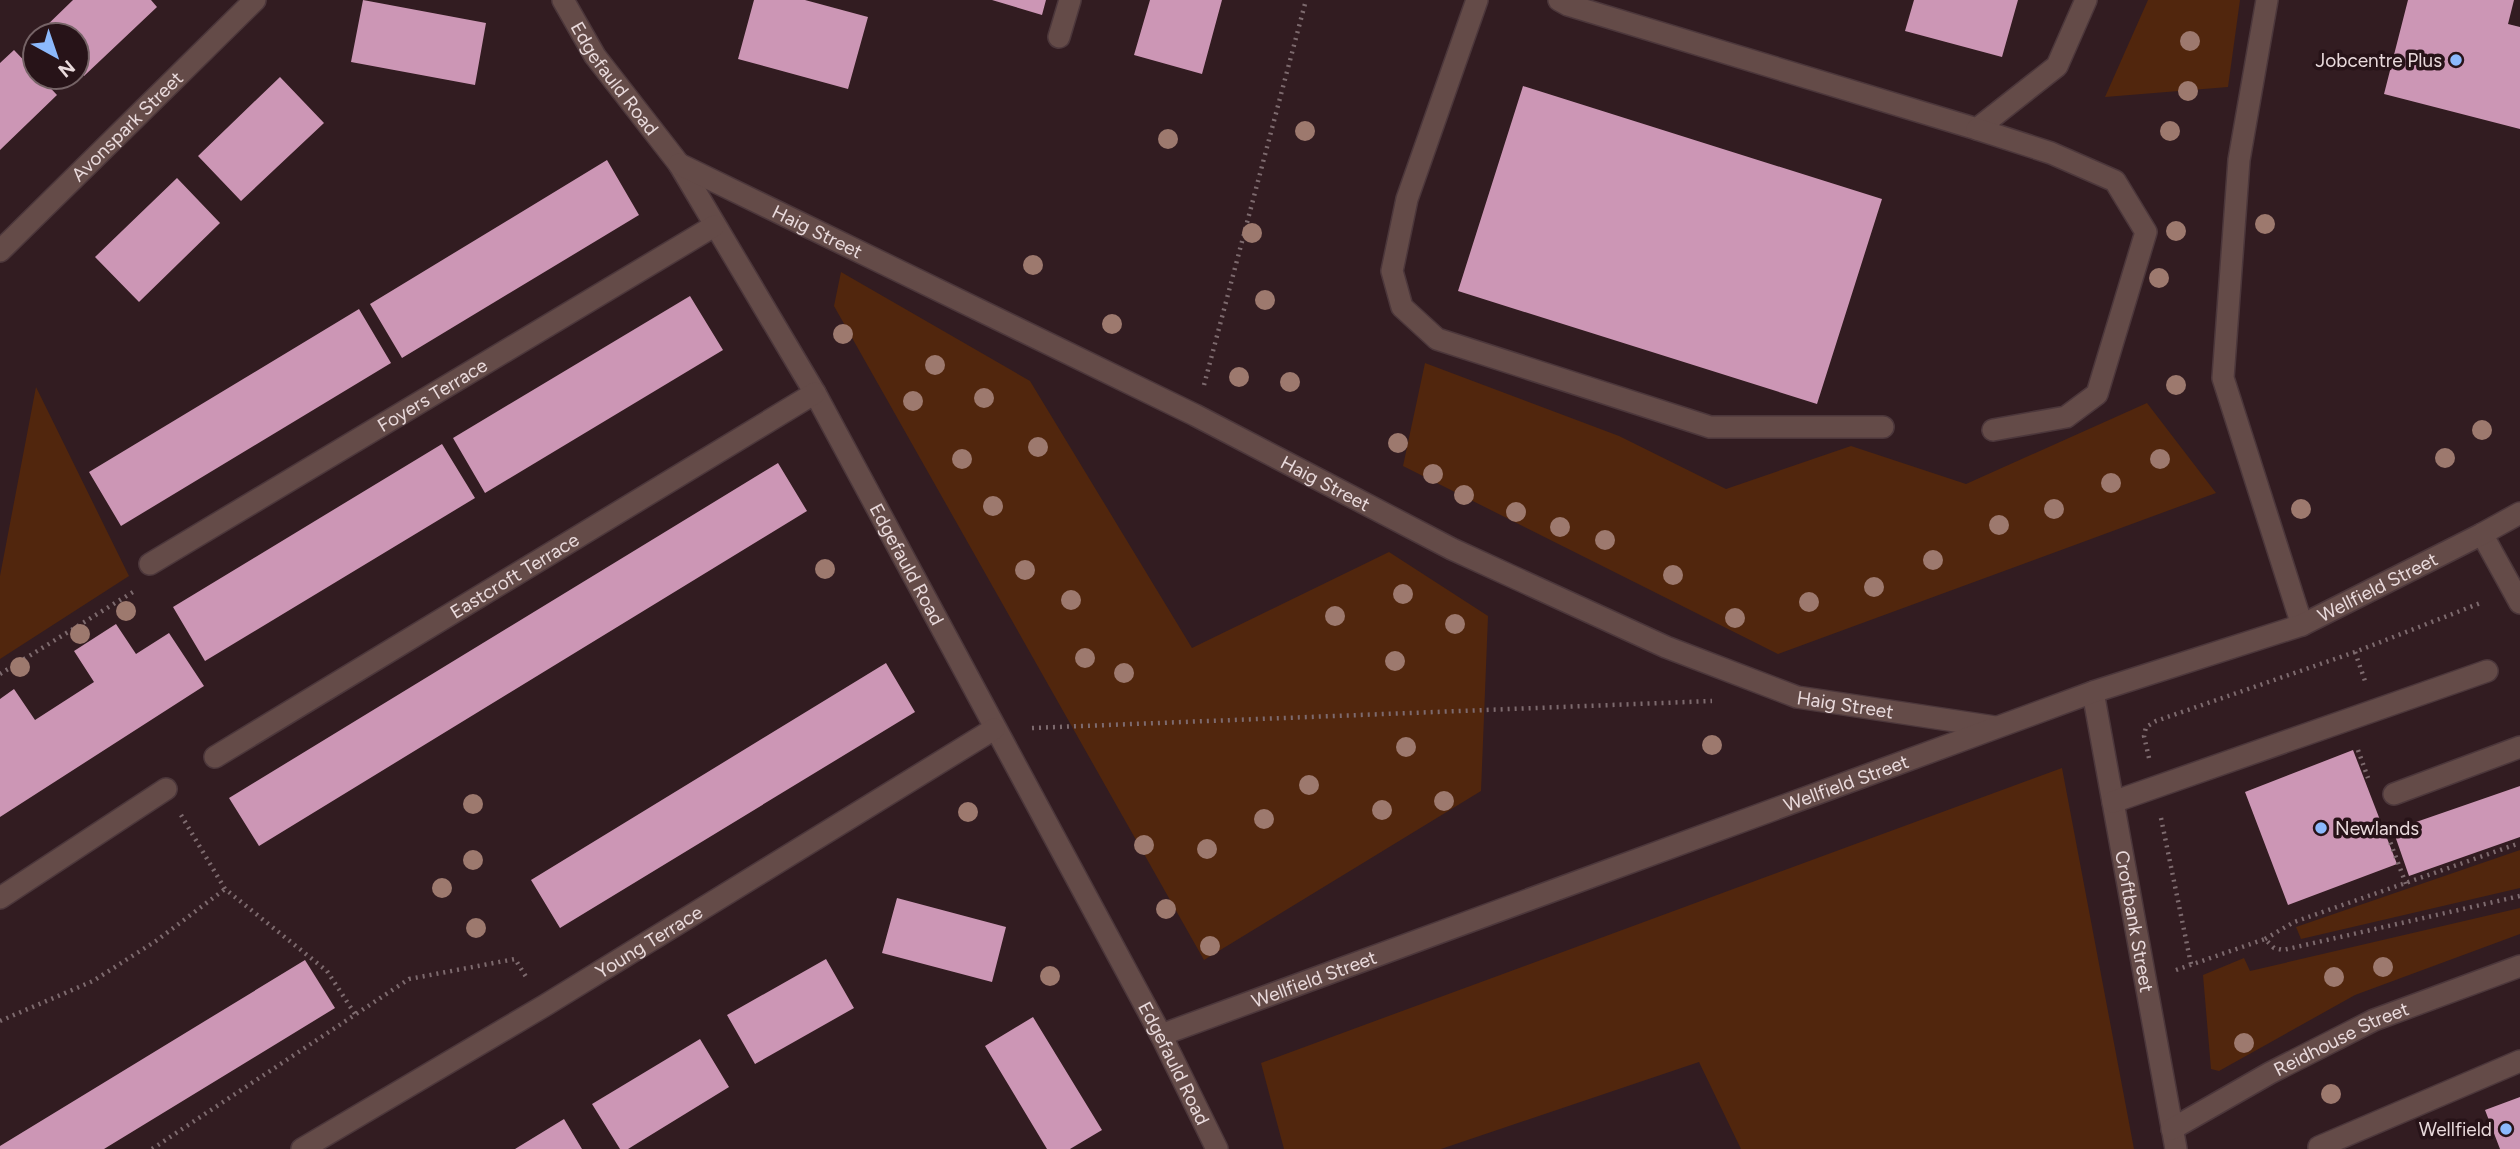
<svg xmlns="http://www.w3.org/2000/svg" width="2520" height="1149" viewBox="0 0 2520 1149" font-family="Figtree,sans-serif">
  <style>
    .green { fill: #51260d }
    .building { fill: #cc96b5 }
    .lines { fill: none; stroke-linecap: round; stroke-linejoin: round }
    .minor-casing { stroke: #4c373b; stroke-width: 24 }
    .path { stroke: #7d6a6e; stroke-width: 4.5; stroke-dasharray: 2 5; stroke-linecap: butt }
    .minor { stroke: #644b48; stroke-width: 21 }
    .tree { fill: #9d796e }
    .poi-dot { fill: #8cb9fc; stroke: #271318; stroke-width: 2.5 }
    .labels { text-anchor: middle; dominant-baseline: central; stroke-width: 7; stroke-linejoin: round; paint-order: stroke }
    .poi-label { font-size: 19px; fill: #e9dadc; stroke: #271318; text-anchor: end }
    .street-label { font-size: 19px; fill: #e9dadc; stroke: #271318 }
  </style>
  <rect width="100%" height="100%" fill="#321c21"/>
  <path class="green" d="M2148,0H2240L2228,87L2105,97Z
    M841,272L1030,381L1192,648L1389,552L1488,616L1481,791L1204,960L834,306Z
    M1425,363L1619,436L1726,489L1851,446L1966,484L2147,403L2216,493L1778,654L1403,466Z
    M36,387L129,576L0,659V576Z
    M2062,768L2134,1149H1741L1699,1062L1441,1149H1284L1261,1063Z
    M2520,850V888L2301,939L2296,927Z
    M2520,908V934L2355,995L2219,1071L2211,1069L2203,975L2244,958L2250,971Z"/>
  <path class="building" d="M73,0H151L157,7L84,76L77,69V35H45L41,31Z
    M363,0L486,23L475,85L351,62Z
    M754,0H805L868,17L848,89L738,59Z
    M992,0H1046L1042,15Z
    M1150,0H1222L1202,74L1134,55Z
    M1914,0H2018L2002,57L1905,31Z
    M2408,0H2514L2508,24L2520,27V129L2384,94Z
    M14,50L35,72V77H40L57,95L0,150V63Z
    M280,77L324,123L241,201L198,156Z
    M1523,86L1882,199L1817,404L1458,291Z
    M607,160L639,215L402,358L370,304Z
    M177,178L220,223L139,302L95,257Z
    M690,296L723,350L485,493L453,438Z
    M359,309L391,363L121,526L89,472Z
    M442,444L475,498L205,661L173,607Z
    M778,463L807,511L259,846L229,798Z
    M116,624L136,654L169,633L204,686L0,817V699L14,689L35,720L94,682L74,651Z
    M886,663L915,712L560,928L531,880Z
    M2353,750L2397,864L2288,905L2245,792Z
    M2520,786V837L2409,876L2393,830Z
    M897,898L1006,927L992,982L882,953Z
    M826,959L854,1008L755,1064L727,1015Z
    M305,960L335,1008L104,1149H0V1146Z
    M1033,1017L1102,1130L1070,1149H1047L985,1046Z
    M700,1039L729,1087L628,1149H620L592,1104Z
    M2520,1097V1149H2500L2485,1110Z
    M564,1119L582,1149H515Z"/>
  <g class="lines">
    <defs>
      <g id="minor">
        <path id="s1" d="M563,0L595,56L679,164L815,393L1161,1035L1217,1149"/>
        <path d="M1477,0L1407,199L1392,271L1402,307L1437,339L1710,427H1883"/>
        <path d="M1559,0L1568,5L1977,129L2057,66L2086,0"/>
        <path d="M2267,0L2239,160L2223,378L2302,625"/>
        <path d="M1059,37L1070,0"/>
        <path d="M1977,129L2051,153L2115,181L2146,232L2097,394L2066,417L1993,430"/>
        <path id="s2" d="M679,164L1195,415L1452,549L1666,647L1797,697L1995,727"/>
        <path id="s3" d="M0,251L255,0"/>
        <path d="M2482,534L2520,603"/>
        <path id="s4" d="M150,564L714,226"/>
        <path id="s5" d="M2093,692L2176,1149"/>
        <path id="s6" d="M215,757L815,393"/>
        <path d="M2394,794L2520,747"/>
        <path d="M2113,802L2487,671"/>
        <path d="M0,898L166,789"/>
        <path id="s7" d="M1161,1035L2093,692L2302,625L2482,534L2520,513"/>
        <path id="s8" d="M2172,1129L2270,1073L2374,1020L2520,966"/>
        <path d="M2319,1147L2520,1061"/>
        <path id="s9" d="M302,1149L544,1006L994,729"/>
      </g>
    </defs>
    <use href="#minor" class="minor-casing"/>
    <path class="path" d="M1204,385L1306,0
      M2355,652L2365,681
      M0,674L133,592
      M1032,728L1712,701
      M2358,750L2368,778
      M2149,758L2144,736L2146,727L2156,721L2355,652L2483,602
      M181,815L225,889L327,971L355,1014
      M2161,818L2191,964
      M2383,823L2406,884
      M2265,939L2294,922L2520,843
      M2176,970L2265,939L2274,948L2283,950L2520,896
      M0,1021L93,981L156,941L225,889
      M152,1149L409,979L515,959L528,980"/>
    <use href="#minor" class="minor"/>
  </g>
  <g class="tree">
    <circle cx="2190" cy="41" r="10"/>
    <circle cx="2188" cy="91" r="10"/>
    <circle cx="1305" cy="131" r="10"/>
    <circle cx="2170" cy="131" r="10"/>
    <circle cx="1168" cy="139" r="10"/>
    <circle cx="2265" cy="224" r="10"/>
    <circle cx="2176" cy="231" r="10"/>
    <circle cx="1252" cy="233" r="10"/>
    <circle cx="1033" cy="265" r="10"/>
    <circle cx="2159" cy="278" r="10"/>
    <circle cx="1265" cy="300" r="10"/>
    <circle cx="1112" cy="324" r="10"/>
    <circle cx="843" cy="334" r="10"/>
    <circle cx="935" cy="365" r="10"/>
    <circle cx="1239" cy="377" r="10"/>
    <circle cx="1290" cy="382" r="10"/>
    <circle cx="2176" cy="385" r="10"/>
    <circle cx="984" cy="398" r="10"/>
    <circle cx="913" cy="401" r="10"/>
    <circle cx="2482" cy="430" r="10"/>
    <circle cx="1398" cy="443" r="10"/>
    <circle cx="1038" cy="447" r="10"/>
    <circle cx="2445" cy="458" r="10"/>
    <circle cx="962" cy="459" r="10"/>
    <circle cx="2160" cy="459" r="10"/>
    <circle cx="1433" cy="474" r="10"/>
    <circle cx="2111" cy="483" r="10"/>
    <circle cx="1464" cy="495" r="10"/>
    <circle cx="993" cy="506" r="10"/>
    <circle cx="2054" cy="509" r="10"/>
    <circle cx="2301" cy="509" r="10"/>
    <circle cx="1516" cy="512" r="10"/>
    <circle cx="1999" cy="525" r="10"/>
    <circle cx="1560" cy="527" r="10"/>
    <circle cx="1605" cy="540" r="10"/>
    <circle cx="1933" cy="560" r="10"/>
    <circle cx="825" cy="569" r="10"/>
    <circle cx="1025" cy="570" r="10"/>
    <circle cx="1673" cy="575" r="10"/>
    <circle cx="1874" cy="587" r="10"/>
    <circle cx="1403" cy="594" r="10"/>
    <circle cx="1071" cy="600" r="10"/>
    <circle cx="1809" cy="602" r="10"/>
    <circle cx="126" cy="611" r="10"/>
    <circle cx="1335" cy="616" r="10"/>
    <circle cx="1735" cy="618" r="10"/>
    <circle cx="1455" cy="624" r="10"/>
    <circle cx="80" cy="634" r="10"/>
    <circle cx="1085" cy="658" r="10"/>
    <circle cx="1395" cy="661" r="10"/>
    <circle cx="20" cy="667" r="10"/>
    <circle cx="1124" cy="673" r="10"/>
    <circle cx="1712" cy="745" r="10"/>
    <circle cx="1406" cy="747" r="10"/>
    <circle cx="1309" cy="785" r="10"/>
    <circle cx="1444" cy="801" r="10"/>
    <circle cx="473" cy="804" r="10"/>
    <circle cx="1382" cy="810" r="10"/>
    <circle cx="968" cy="812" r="10"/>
    <circle cx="1264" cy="819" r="10"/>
    <circle cx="1144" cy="845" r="10"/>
    <circle cx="1207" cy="849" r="10"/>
    <circle cx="473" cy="860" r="10"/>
    <circle cx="442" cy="888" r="10"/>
    <circle cx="1166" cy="909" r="10"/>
    <circle cx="476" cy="928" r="10"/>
    <circle cx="1210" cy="946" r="10"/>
    <circle cx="2383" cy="967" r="10"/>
    <circle cx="1050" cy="976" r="10"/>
    <circle cx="2334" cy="977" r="10"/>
    <circle cx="2244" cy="1043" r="10"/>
    <circle cx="2331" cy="1094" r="10"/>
  </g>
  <g class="poi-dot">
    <circle cx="2456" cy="60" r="7"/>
    <circle cx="2321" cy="828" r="7"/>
    <circle cx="2506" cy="1129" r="7"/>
  </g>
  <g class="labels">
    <g class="poi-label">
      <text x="2442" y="60">Jobcentre Plus</text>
      <text x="2335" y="828" text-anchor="start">Newlands</text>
      <text x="2492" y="1129">Wellfield</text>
    </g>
    <g class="street-label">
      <text stroke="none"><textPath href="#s1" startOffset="94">Edgefauld Road</textPath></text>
      <text stroke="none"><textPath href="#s3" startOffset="178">Avonspark Street</textPath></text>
      <text stroke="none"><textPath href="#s2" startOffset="154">Haig Street</textPath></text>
      <text stroke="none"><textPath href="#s4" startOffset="329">Foyers Terrace</textPath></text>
      <text stroke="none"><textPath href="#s2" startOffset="721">Haig Street</textPath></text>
      <text stroke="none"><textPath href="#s1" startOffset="662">Edgefauld Road</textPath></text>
      <text stroke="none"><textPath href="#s6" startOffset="350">Eastcroft Terrace</textPath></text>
      <text stroke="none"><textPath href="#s7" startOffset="1297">Wellfield Street</textPath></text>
      <text stroke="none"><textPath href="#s2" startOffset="1288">Haig Street</textPath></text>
      <text stroke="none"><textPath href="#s7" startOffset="730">Wellfield Street</textPath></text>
      <text stroke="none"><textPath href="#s5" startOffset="233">Croftbank Street</textPath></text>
      <text stroke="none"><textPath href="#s9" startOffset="404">Young Terrace</textPath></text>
      <text stroke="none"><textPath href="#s7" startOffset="163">Wellfield Street</textPath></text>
      <text stroke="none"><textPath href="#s8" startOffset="192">Reidhouse Street</textPath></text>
      <text stroke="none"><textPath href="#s1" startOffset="1228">Edgefauld Road</textPath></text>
    </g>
  </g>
  <g transform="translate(56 56) rotate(140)"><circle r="33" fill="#271318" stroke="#756366" stroke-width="2"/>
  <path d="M0-5L12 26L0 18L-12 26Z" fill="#8cb9fc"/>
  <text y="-10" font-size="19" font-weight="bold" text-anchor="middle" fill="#e9dadc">N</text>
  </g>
</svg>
